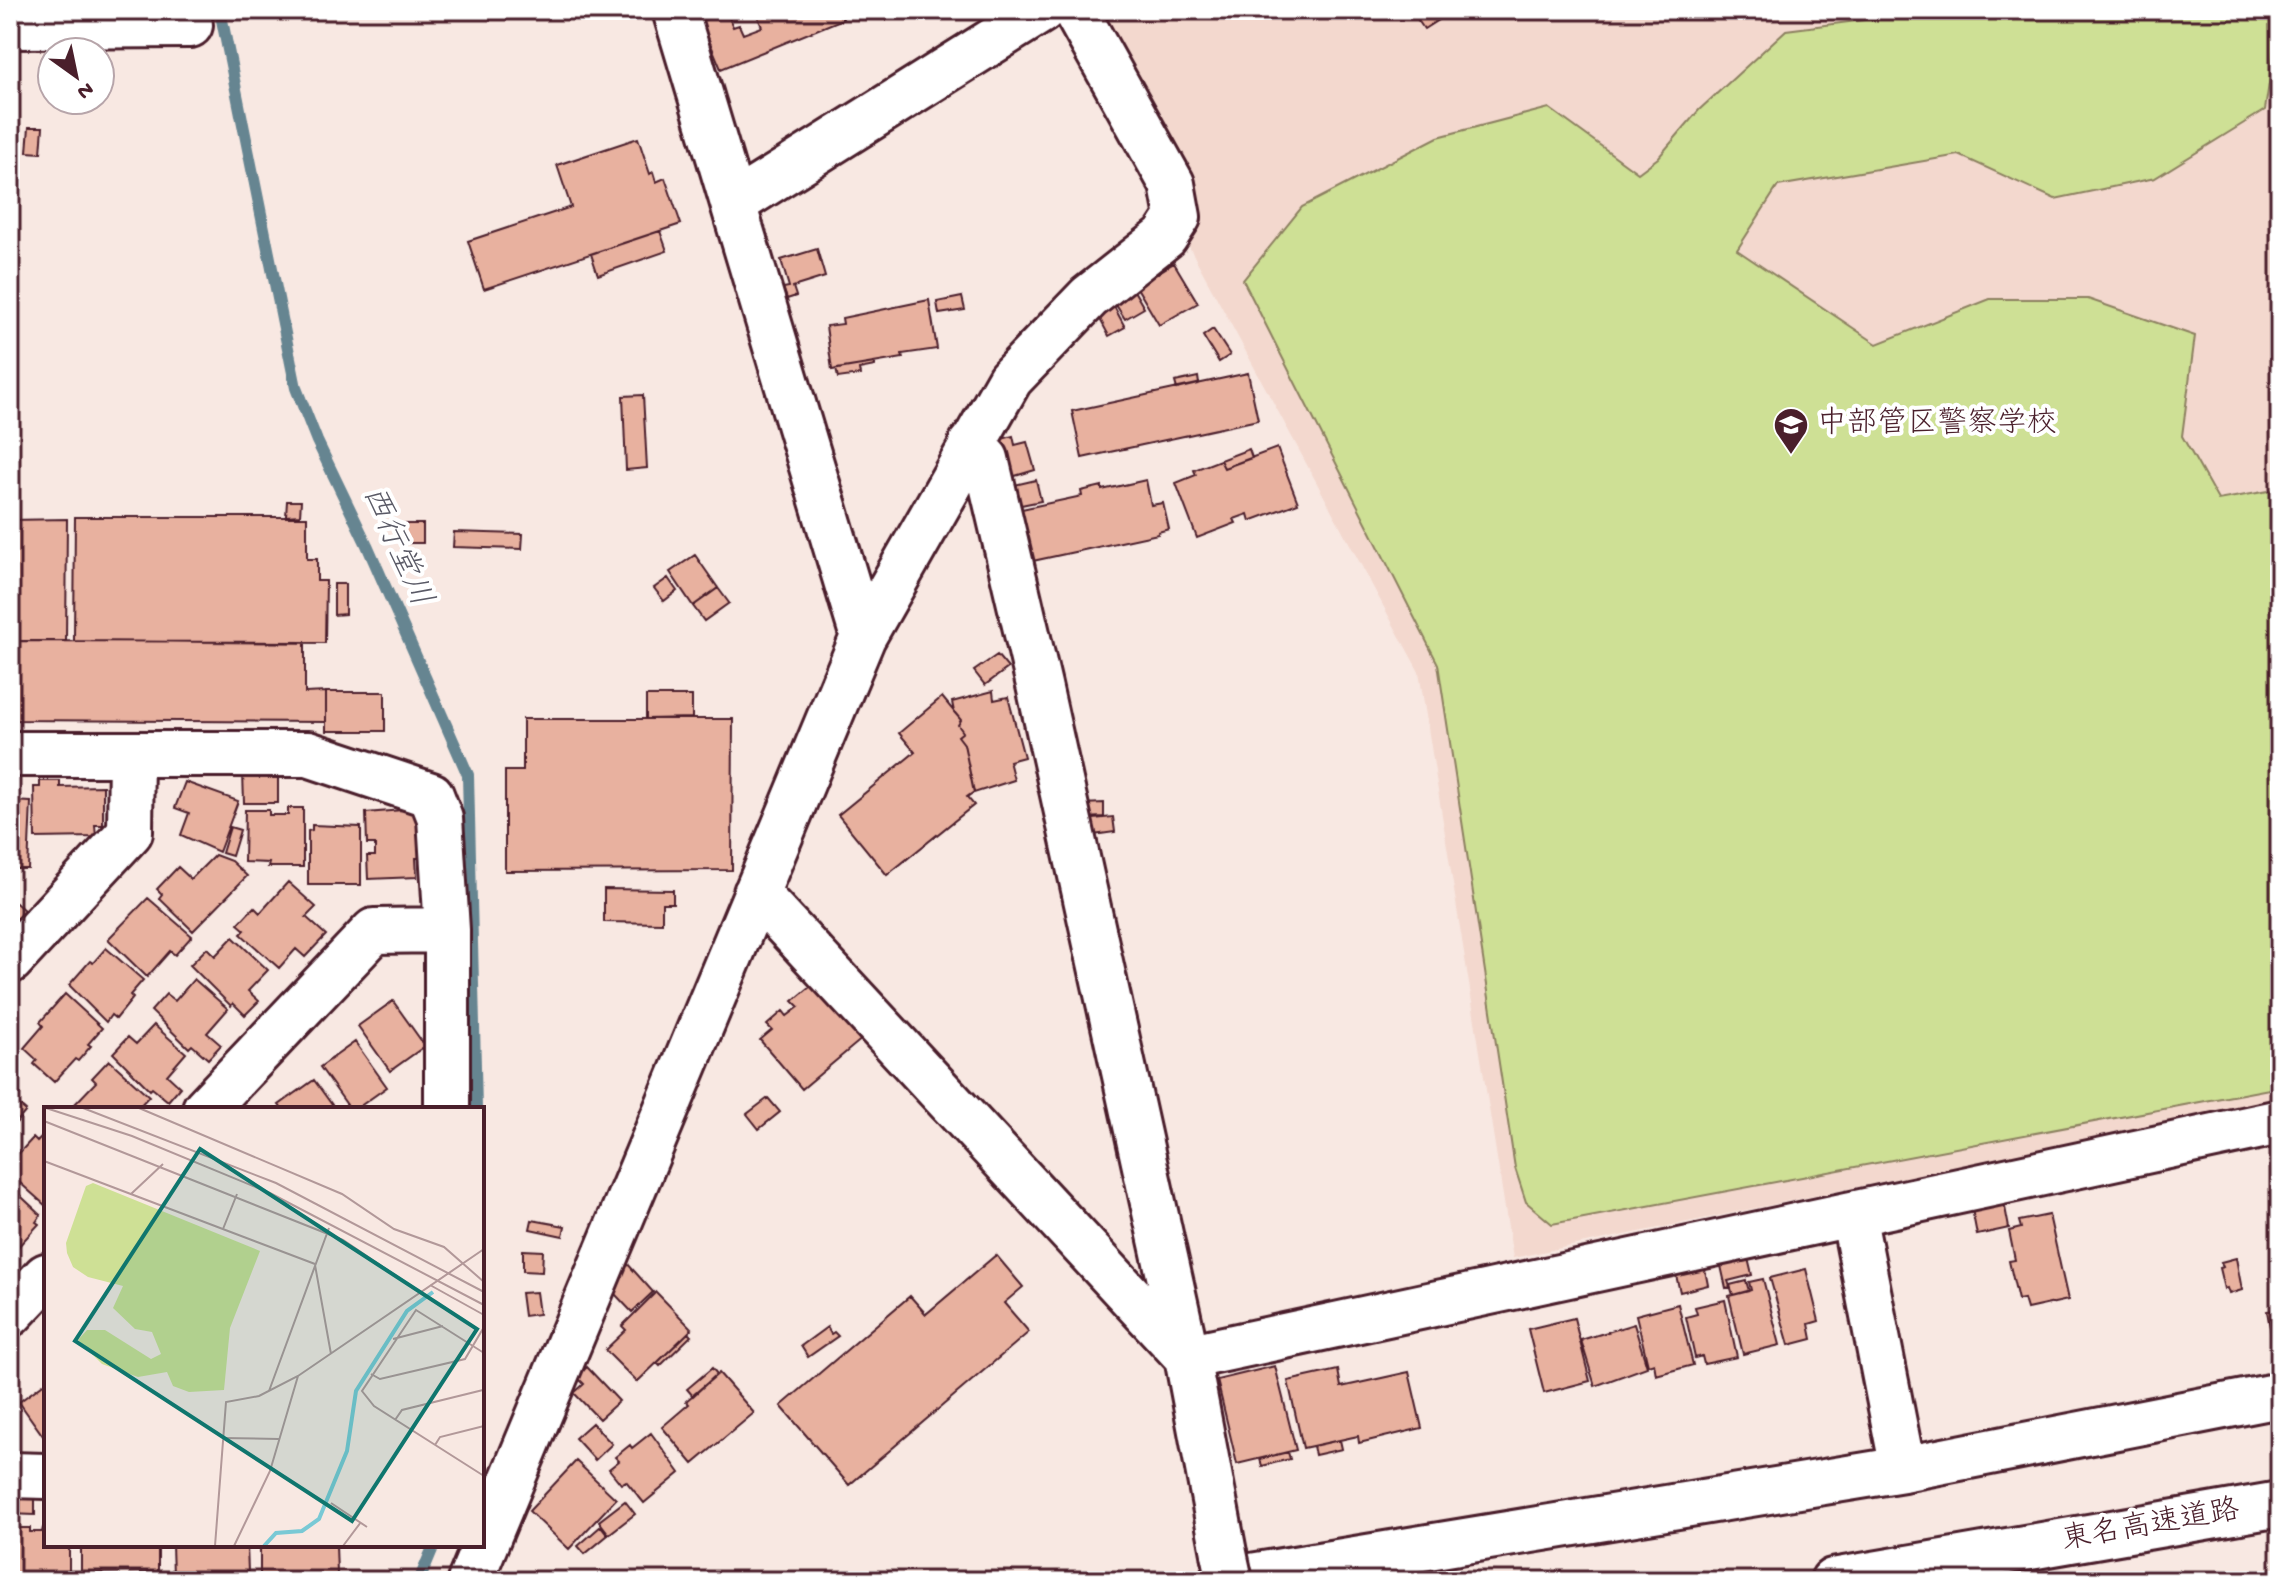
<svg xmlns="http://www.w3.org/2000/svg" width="2290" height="1591" viewBox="0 0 2290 1591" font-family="'Gochi Hand','Klee One',sans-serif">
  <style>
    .built { fill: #f3d8ce }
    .green { fill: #cee095; stroke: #8c8060; stroke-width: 2 }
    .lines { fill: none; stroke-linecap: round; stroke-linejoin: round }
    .stream { stroke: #668591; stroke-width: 12 }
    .building { fill: #e8b19f; stroke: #4a1f2b; stroke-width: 2 }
    .minor-casing { stroke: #4a1f2b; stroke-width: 50 }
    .motorway-casing { stroke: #4a1f2b; stroke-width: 50 }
    .minor { stroke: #fff; stroke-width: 44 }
    .motorway { stroke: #fff; stroke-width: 44 }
    .minor-bridge-casing { stroke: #4a1f2b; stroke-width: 50; stroke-linecap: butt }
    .minor-bridge { stroke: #fff; stroke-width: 44 }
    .labels { text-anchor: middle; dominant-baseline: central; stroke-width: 8; stroke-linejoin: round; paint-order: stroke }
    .poi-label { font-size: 30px; fill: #4a1f2b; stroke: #fff; text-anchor: start }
    .street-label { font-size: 30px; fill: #4a1f2b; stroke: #fff }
    .water-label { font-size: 32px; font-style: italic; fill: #5a5a66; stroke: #fff }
    .inset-river { fill: none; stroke: #79c9d5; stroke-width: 4 }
    .inset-road { fill: none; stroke: #b29899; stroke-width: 2 }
    .view { fill: #0f766e; fill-opacity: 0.15; stroke: #0f766e; stroke-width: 4 }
    .inset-edge { fill: none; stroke: #4a1f2b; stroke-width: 4 }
  </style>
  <rect width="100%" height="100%" fill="#f8e8e2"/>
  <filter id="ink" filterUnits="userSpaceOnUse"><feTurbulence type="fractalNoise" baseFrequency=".0125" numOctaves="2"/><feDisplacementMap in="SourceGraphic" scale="16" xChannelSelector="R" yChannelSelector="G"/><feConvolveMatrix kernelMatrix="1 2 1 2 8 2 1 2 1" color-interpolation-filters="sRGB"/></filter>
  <g filter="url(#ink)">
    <path class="built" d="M1092,10H2280V1100L1513,1258L1419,672L1186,241Z"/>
    <path class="green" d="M1911,10H2263L2279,17L2265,110L2155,178L2055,199L1959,155L1778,186L1737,250L1877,344L1990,299H2088L2195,336L2182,436L2218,500L2280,489V1087L1552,1224L1526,1202L1515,1168L1438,664L1243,280L1302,207L1438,137L1549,108L1638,173L1658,158L1699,110L1786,30L1888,17Z"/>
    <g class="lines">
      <path class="stream" d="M220,10L296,388L317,441L367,545L468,775L476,1109
        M419,1581L434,1545"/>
    </g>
    <path class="building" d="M755,10H839L843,19L721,69L701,21L726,11L733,27L739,25L743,34L762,27Z
      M1411,10H1431L1438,20L1424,29Z
      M29,127H43L41,153L27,152Z
      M638,138L650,174L653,172L656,182L665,178L681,224L484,289L468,241L571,207L557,165Z
      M660,231L667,251L598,275L591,254Z
      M817,249L825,277L793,287L796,296L787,299L783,288L789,287L781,260Z
      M1174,263L1198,303L1159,325L1136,286Z
      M1129,282L1144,308L1125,319L1109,294Z
      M962,297L965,310L939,314L937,302Z
      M1110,299L1125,327L1109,336L1094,308Z
      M929,300L937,349L902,354L903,358L832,370L826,326L843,324L842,318Z
      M1213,329L1230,355L1219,362L1203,336Z
      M875,363V366L859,369L860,375L838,378L836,369Z
      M1248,373L1258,420L1082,458L1072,411Z
      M1198,377L1199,384L1177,389L1175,382Z
      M643,395L647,468L626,470L623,396Z
      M1013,436L1015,445L1027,442L1035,470L1005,479L994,441Z
      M1277,448L1298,503L1250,521L1248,514L1234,519L1236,523L1197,538L1176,483L1196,475L1194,470L1220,460L1224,468Z
      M1249,449L1252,458L1224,468L1220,460Z
      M1036,480L1041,501L1011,507L1006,487Z
      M1146,480L1151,505L1163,503L1169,529L1158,532V534L1028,562L1017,510L1082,496L1081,491L1102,486V490Z
      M287,501H301L300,515L286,516Z
      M75,517H307V559H317V581H326L325,643L74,641Z
      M67,519L66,641H10V520Z
      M399,524H423V543H399Z
      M454,532L523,534L522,549L453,547Z
      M695,555L718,588L693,606L670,572Z
      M668,578L677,591L664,601L654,588Z
      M334,584H345V614L334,615Z
      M718,588L729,603L704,621L693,606Z
      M10,641L305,642V693L326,692V722L10,720Z
      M997,655L1008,668L985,685L974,671Z
      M993,691L994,700L1008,697L1024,757L1009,761L1014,780L974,793L964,744L958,736L963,732L958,725L961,720L954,712L952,702Z
      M326,692H385V731H326Z
      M646,696H692V718L646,719Z
      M942,697L961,720L958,725L963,732L958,736L964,744L974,792L967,797L974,805L887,875L838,815L915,752L899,733Z
      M523,719H733L732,870L505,871V771H523Z
      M278,771V803H244L243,772Z
      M40,781H60V787L103,786V825H95L96,837L35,838L34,787H40Z
      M185,782L238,801L219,852L181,835L189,813L175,808Z
      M10,801L31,802L28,869H10Z
      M1104,803V817L1083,818L1082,804Z
      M288,808H303V867H268L269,863L244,862L245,810H269V815H288Z
      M415,809V818H420L424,858H416L417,877L368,879L367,856H375V844H367L366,813Z
      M1113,817L1115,832L1086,836L1084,820Z
      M312,825L361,827V885H308V831L312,830Z
      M230,827L240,830L232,856L222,853Z
      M215,855L231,861L247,876L193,931L159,898L162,894L157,889L178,867L191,879Z
      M288,882L316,907L306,917L326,935L305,957L296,949L279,968L241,934L245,930L238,924L254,907L260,913Z
      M604,889L673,890V903H662V923L604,922Z
      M10,898L24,910L10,926Z
      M148,898L192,936L175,955L170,951L147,977L108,939Z
      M233,937L268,970L248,991L259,1001L245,1015L233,1003L231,1006L190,965L207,948L215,956Z
      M106,948L143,980L130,995L133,998L116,1019L111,1015L106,1022L69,985L90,961L93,963Z
      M194,979L228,1009L207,1033L221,1045L208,1059L192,1045L189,1048L151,1011L166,994L175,1001Z
      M816,982L863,1038L802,1089L760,1040L772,1030L767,1025L783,1011L787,1016L799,1007L793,1001Z
      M65,994L102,1028L88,1044L91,1046L78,1061L75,1059L54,1082L34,1064L37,1060L24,1048L43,1026L40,1022Z
      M393,1001L425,1046L390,1071L358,1026Z
      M154,1025L186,1053L167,1075L180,1087L168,1101L152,1088L150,1090L113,1053L128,1037L136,1044Z
      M355,1042L387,1087L356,1109H350L320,1067Z
      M109,1060L149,1096L137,1109H78L74,1105L96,1082L92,1078Z
      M314,1080L335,1109H282L279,1105Z
      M10,1097L26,1111L10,1130Z
      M768,1098L780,1112L759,1129L747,1114Z
      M46,1133V1206L10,1174V1163L33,1138L37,1142Z
      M10,1186L41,1215L36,1222L39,1224L16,1249L12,1245L10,1247Z
      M2004,1202L2009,1228L1977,1235L1972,1209Z
      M2049,1215L2068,1300L2027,1309L2024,1299L2018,1300L2009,1261L2015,1260L2009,1231L2021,1228L2019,1221Z
      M532,1220L565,1226L563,1236L530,1229Z
      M523,1250L543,1251L542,1272L523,1271Z
      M1746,1250L1752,1275L1728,1281L1730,1287L1726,1288L1719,1257Z
      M996,1255L1023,1287L1004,1303L1029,1332L849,1485L781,1406L910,1296L926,1314Z
      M2236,1258L2242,1290L2229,1294L2227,1288L2224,1289L2219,1268L2223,1267L2221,1262Z
      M1703,1260L1708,1285L1680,1292L1674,1267Z
      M626,1262L653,1292L632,1312L614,1293Z
      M1806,1269L1819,1321L1809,1324L1812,1339L1789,1345L1770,1278Z
      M1763,1279L1780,1345L1743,1354L1729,1296L1751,1290L1749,1282Z
      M1746,1281L1749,1291L1733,1295L1730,1285Z
      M536,1292L539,1314L524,1316L521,1293Z
      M656,1292L692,1329L637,1382L605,1350L626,1330L622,1326Z
      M1725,1300L1737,1357L1704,1364L1702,1356L1695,1358L1686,1317L1697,1314L1695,1307Z
      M1678,1304L1693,1365L1656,1375L1654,1363L1648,1365L1636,1315Z
      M2280,1309V1348L2274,1349L2267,1311Z
      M1574,1318L1590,1381L1544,1393L1528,1329Z
      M1634,1324L1647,1367L1595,1386L1581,1340Z
      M827,1327L831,1334L834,1332L838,1336L808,1357L801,1346Z
      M688,1333L691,1336L660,1366L657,1363Z
      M1275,1366L1296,1450L1237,1464L1217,1380Z
      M587,1367L619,1401L599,1419L574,1393L584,1384L577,1377Z
      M712,1368L717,1374L693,1396L687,1389Z
      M1338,1370L1341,1387L1409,1372L1422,1428L1359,1443L1358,1436L1303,1448L1288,1381Z
      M719,1373L754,1413L693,1464L662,1427L689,1404L686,1401Z
      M46,1382V1440L19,1402Z
      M592,1423L612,1444L595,1460L575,1438Z
      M651,1433L680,1473L644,1503L626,1481L621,1484L609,1469L619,1461L615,1457L630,1445L632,1448Z
      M1340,1440L1342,1449L1315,1455L1313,1446Z
      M1288,1452L1290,1459L1262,1466L1260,1459Z
      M576,1461L616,1499L569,1549L529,1511Z
      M10,1498H35V1515L10,1514Z
      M625,1501L635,1514L609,1534L599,1521Z
      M601,1526L608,1535L585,1554L578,1546Z
      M10,1528H30V1532H42L43,1528H46V1545H69V1573L10,1574Z
      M81,1545H158V1572L81,1573Z
      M172,1545H247L248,1572L173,1575Z
      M260,1545H336L337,1574L260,1575Z"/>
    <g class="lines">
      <defs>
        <path id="minor" d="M675,10L863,637
          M10,26L190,25
          M733,204L1042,10
          M971,444L986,459L1039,685L1187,1357L1224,1553
          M10,754H308L431,795L440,818L447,930V1109
          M756,893L1185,1355
          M10,961L130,832L131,755
          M205,1109L374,931L447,930
          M1853,1214L1903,1469
          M10,1314L46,1276
          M1187,1357L2280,1122
          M10,1475L46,1476
          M470,1581L863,637L1010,379L1089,297L1165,237L1178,217L1172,184L1075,10
          M1221,1581L1903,1469L2280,1395"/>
        <path id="motorway" d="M1833,1581L2280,1504"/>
      </defs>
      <use href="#minor" class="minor-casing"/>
      <use href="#motorway" class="motorway-casing"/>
      <use href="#minor" class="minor"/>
      <use href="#motorway" class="motorway"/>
      <defs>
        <path id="minor-bridge" d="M1224,1553L1230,1581"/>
      </defs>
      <use href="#minor-bridge" class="minor-bridge-casing"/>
      <use href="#minor-bridge" class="minor-bridge"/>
    </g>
  </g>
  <defs>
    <symbol id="university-pin" viewBox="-11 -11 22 30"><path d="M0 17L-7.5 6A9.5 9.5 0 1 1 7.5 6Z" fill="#4a1f2b" stroke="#fff"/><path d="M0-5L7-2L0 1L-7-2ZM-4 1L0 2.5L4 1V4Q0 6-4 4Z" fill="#fff"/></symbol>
  </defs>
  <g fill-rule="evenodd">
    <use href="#university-pin" x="1771" y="405" width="40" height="54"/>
  </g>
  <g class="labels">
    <g class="poi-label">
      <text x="1817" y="425">中部管区警察学校</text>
    </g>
    <g class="street-label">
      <text transform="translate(2151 1527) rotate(-10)">東名高速道路</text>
    </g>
    <g class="water-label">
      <text transform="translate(395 547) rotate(66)">西行堂川</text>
    </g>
  </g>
  <g transform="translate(44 1107)">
    <rect width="440" height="440" fill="#f8e8e2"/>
    <path d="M49,76L216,144L186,221L180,283L145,285L129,279L123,265L94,270L58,257L34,233L43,223H61L107,252L117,247L108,225L91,222L69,201L79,179L44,170L29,160L23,146L22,136L42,79Z" fill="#cee095"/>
    <path class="inset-river" d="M220,439L232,426L258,424L275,412L303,344L312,284L363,204L389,185"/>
    <path class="inset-road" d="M2,1L88,29L226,86L440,198M39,1L232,76L440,185M95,1L298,87L350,122L400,140L440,175M0,14L299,133L376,185M0,54L271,157M87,87L119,57M179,122L193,87M271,158L287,247M386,178L440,208M349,232L399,219M440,246L372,203L318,284L330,299L440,369M327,267L336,272L421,252L440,220M225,284L285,121M351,313L358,303L439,283M178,331L235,332M391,338L396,330L440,319M287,396L323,420M171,439L182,295L215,289L254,269L440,142M190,439L226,364L254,269M299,439L317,415"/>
    <path class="view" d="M156,42L433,222L308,414L31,234Z"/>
    <rect width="440" height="440" class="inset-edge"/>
  </g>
  <rect width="2290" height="1591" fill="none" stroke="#fff" stroke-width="40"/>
  <rect x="20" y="20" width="2250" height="1551" fill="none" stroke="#4a1f2b" stroke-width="3" filter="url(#ink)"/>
  <g transform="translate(76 76) rotate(147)"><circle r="38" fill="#ffffff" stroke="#b7a5aa" stroke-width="2"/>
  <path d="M0-6L14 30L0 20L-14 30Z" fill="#4a1f2b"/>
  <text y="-12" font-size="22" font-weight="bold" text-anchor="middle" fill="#4a1f2b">N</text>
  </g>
</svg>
